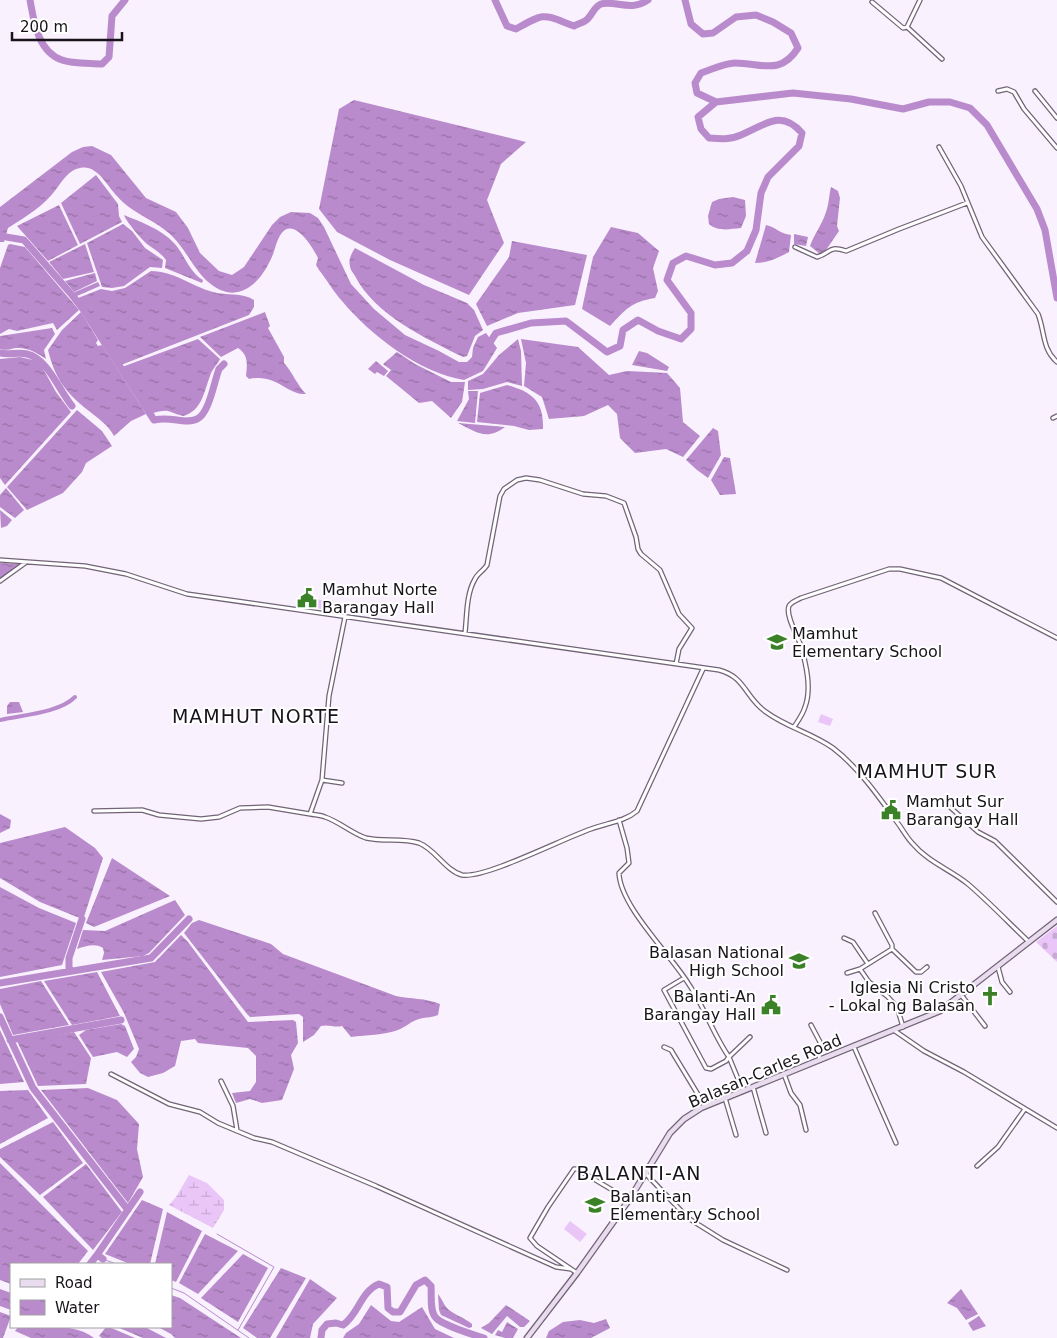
<svg xmlns="http://www.w3.org/2000/svg" width="1057" height="1338" viewBox="0 0 1057 1338" font-family="'DejaVu Sans',sans-serif">
  <style>
    .wetland { fill: url(#wetland-marsh) }
    .cemetery { fill: url(#cemetery-stones) }
    .park { fill: #e9c6f7 }
    .water { fill: url(#water-ripples) }
    .lines { fill: none; stroke-linecap: round; stroke-linejoin: round }
    .stream { stroke: #ba8bcc; stroke-width: 1 }
    .canal { stroke: #ba8bcc; stroke-width: 4 }
    .river { stroke: #ba8bcc; stroke-width: 7 }
    .street-casing { stroke: #716476; stroke-width: 5.5 }
    .secondary-casing { stroke: #716476; stroke-width: 7 }
    .street { stroke: #fff; stroke-width: 3 }
    .secondary { stroke: #e9dcee; stroke-width: 4.5 }
    .labels { text-anchor: middle; dominant-baseline: central; stroke-width: 4; stroke-linejoin: round; paint-order: stroke }
    .poi-label { font-size: 16px; fill: #19141b; stroke: #fff; text-anchor: start }
    .street-label { font-size: 16px; fill: #19141b; stroke: #fff }
    .quarter-label { font-size: 19px; letter-spacing: 1px; fill: #19141b; stroke: #fff }
  </style>
  <defs>
    <pattern id="wetland-marsh" width="20" height="14" patternUnits="userSpaceOnUse" patternTransform="scale(1.25)"><rect width="20" height="14" fill="#e9c6f7"/><path d="M1 5h8M5 5V1M11 12h8M15 12V8" fill="none" stroke="#c7a9d3"/></pattern>
    <pattern id="cemetery-stones" width="16" height="16" patternUnits="userSpaceOnUse" patternTransform="scale(1.25)"><rect width="16" height="16" fill="#e9c6f7"/><path d="M2 7V4a2 2 0 0 1 4 0v3zM10 15v-3a2 2 0 0 1 4 0v3z" fill="#c7a9d3"/></pattern>
    <pattern id="water-ripples" width="26" height="14" patternUnits="userSpaceOnUse" patternTransform="scale(1.25)"><rect width="26" height="14" fill="#ba8bcc"/><path d="M2 4q2-2 4 0t4 0M15 11q2-2 4 0t4 0" fill="none" stroke="#9670a5"/></pattern>
  </defs>
  <rect width="100%" height="100%" fill="#f9f1fd"/>
  <path class="wetland" d="M189,1175L207,1183L224,1200V1210L213,1228L169,1205L176,1197Z"/>
  <path class="cemetery" d="M1057,926V962L1036,942Z"/>
  <path class="park" d="M309,598L322,600L321,609L307,606Z
    M821,714L833,719L830,726L818,722Z
    M570,1221L587,1234L580,1242L564,1229Z"/>
  <path class="water" d="M354,100L526,142L501,164L487,200L504,243L469,295L390,260L337,232L319,209L339,109Z
    M92,146L111,155L146,198L176,212L188,228L200,253L219,271L232,275L244,267L272,225L280,217L291,212L310,213L318,218L324,227L351,284L374,309L405,335L439,351L459,362H467L472,357L473,348L478,337L486,333L497,348L483,371L464,380C420,373 370,335 342,301C333,291 327,280 319,270L316,265L318,258C313,248 294,216 281,234C276,241 275,251 271,259C258,287 235,306 207,281C193,268 186,250 172,236C156,220 132,214 117,196C107,186 97,164 80,168C69,170 63,180 57,188C44,206 27,216 8,228L4,242H0V207L72,152L83,147Z
    M96,175L118,204L119,216L122,222L80,244L61,203Z
    M831,187L838,191L840,198L837,226L839,231L826,250L820,254L810,246C814,234 822,225 826,212C829,204 829,195 831,187Z
    M733,197L745,200L746,216L741,228C730,229 718,232 709,224L708,216L712,202L719,199Z
    M59,205L78,245L48,261L17,226Z
    M124,215C141,222 161,229 174,243C185,255 189,272 203,280L202,283L165,268L166,260C161,253 154,249 147,244C142,240 125,220 124,215Z
    M123,224L132,231L145,248L163,260L162,268L150,267L124,286L112,288L102,287L87,243Z
    M766,225C776,227 780,234 791,235L789,252C778,258 768,263 755,263Z
    M611,227L638,233L659,251L653,268L658,291L655,298C631,302 626,309 610,326L582,309L593,257Z
    M794,234L808,237L806,246L794,244Z
    M512,241L587,255L575,305L518,313L487,326L476,304L509,257Z
    M10,244L25,247L79,310L57,330L53,323L17,331L9,329L0,334V268L8,245Z
    M85,244L94,272L63,279L49,262Z
    M355,248L424,285L467,303L474,310L483,330L475,336L467,356L463,357C425,338 375,315 355,276C353,273 350,269 350,266C348,259 352,253 355,248Z
    M151,271C174,271 191,286 213,292C226,296 242,292 254,300V307L249,315L121,365L78,298L101,289L112,291L125,288Z
    M95,273L97,281L74,292L65,281Z
    M98,282L100,286L77,296L73,294L75,292Z
    M81,312L98,340L96,343L98,346L102,345L146,414L131,421L114,436C108,425 99,419 89,411C66,393 55,379 48,350L62,330Z
    M265,312L270,326L268,328L284,357V363C293,373 297,385 306,394C286,395 277,373 249,379L246,376C247,365 249,355 238,348L221,357L200,337Z
    M52,328L55,334L44,350L46,359C38,353 27,347 16,348C10,349 6,351 0,349V336Z
    M198,339L220,359C217,365 212,369 210,376C204,392 202,411 183,416C168,412 170,408 153,413L122,367Z
    M518,339L521,351L522,386L507,382L483,389L468,390V381L483,374L499,355Z
    M521,339L578,347L609,375L627,371L667,373L680,388L683,422L700,436L683,457L666,449L635,453L620,438L617,414L608,405L584,416L549,419L542,397L524,386L526,363Z
    M639,351L647,353L669,367L667,371L632,365Z
    M397,352L415,364L451,382H465L462,402L451,418L432,401L419,403L386,376L391,370L383,364Z
    M20,357L37,361L41,365L56,392L71,412L5,485L0,478V359Z
    M376,361L388,371L384,376L377,372L375,374L368,369Z
    M507,385C532,392 544,401 543,429L529,430L514,426L477,422L480,393Z
    M468,391H478L475,423L457,421L469,399Z
    M77,410L102,431L112,446L86,463L82,472L63,493L27,510L7,487Z
    M458,423L505,427C487,441 476,432 458,423Z
    M713,428L718,431L721,455L708,478L697,470L686,460Z
    M724,457L730,458L736,494L720,495L711,480Z
    M6,488L24,510L15,518L0,507V495Z
    M0,510L12,520L7,526L1,528Z
    M0,563L22,564L0,579Z
    M10,702H19L23,712L7,714V706Z
    M0,814L11,820L10,828L0,833Z
    M65,827L95,848L103,858L84,917L82,919L40,902L0,878V843Z
    M112,858L170,896L94,927L86,923Z
    M0,887L39,908L76,923L62,965L0,977Z
    M175,900L185,915L149,953L143,956L102,960L104,953L103,948C95,943 86,946 77,949L83,930L105,931Z
    M199,920L271,944L283,954L396,996C411,999 425,998 440,1004L438,1015C432,1018 425,1017 419,1019C411,1021 406,1027 398,1030C383,1035 367,1035 351,1037L342,1026C334,1028 329,1024 321,1026L314,1035L303,1042V1017L299,1014L250,1017L247,1014L184,933L192,923Z
    M181,935L188,942L248,1022L293,1020L296,1022L298,1043L291,1055L294,1069L282,1100L262,1103L250,1099L236,1103L232,1093L250,1091L256,1082V1056L248,1048L198,1043L195,1039L181,1041L175,1066L163,1073L148,1077L140,1073L131,1062L136,1057L139,1049L124,1013L101,972L155,962Z
    M97,972L120,1016L72,1025L44,981Z
    M41,981L69,1025L13,1035L0,1004V989Z
    M121,1024L125,1026L134,1049L127,1057L117,1052L93,1057L79,1035L86,1030Z
    M0,1030L24,1082L0,1084Z
    M74,1032L91,1058L86,1084L38,1086L17,1041Z
    M88,1088L117,1100L139,1124L137,1149L143,1177L128,1203L41,1090Z
    M28,1090L48,1118L0,1144V1091Z
    M53,1122L83,1163L40,1195L0,1157V1149Z
    M0,1163L88,1251L78,1264H11V1284L0,1280Z
    M86,1164L122,1212L93,1250L43,1197Z
    M142,1200L163,1209L150,1264H130L105,1254Z
    M167,1212L202,1231L176,1282L171,1280V1264H155Z
    M205,1234L238,1251L198,1294L179,1283Z
    M243,1254L268,1268L238,1322L201,1298Z
    M281,1268L306,1278L270,1338H257L243,1328Z
    M310,1279L337,1298L313,1324L310,1338H276Z
    M0,1289L11,1293V1310L0,1306Z
    M961,1289L978,1314L966,1320L957,1308L947,1303Z
    M438,1294C442,1299 444,1305 447,1308C451,1313 465,1318 472,1324V1327L469,1328L441,1315L439,1310Z
    M171,1295L180,1298L241,1338H175L171,1334L158,1327H171Z
    M371,1305L391,1321L399,1322L422,1307L435,1329L454,1338H343L346,1333L359,1324Z
    M506,1305L530,1321L524,1327H520L507,1316L492,1334L481,1328L489,1323Z
    M0,1312L11,1316L3,1338H0Z
    M979,1316L986,1326L973,1331L968,1323Z
    M606,1319L610,1328L591,1338H546L549,1331L563,1322L580,1320L594,1323Z
    M507,1322L518,1329L513,1338H505L495,1335L498,1330L502,1332Z
    M18,1327C40,1327 76,1323 94,1338H31L15,1331Z
    M106,1327H109L135,1338H102L99,1336Z
    M117,1327H145L166,1338H143Z"/>
  <g class="lines">
    <path class="stream" d="M217,1234L274,1267L238,1330
      M103,1259L116,1264
      M171,1288L184,1293L249,1338"/>
    <path class="canal" d="M0,720C22,715 59,713 75,697"/>
    <path class="river" d="M30,0C34,22 38,52 62,60C72,64 91,63 102,64L109,57L112,16L125,0
      M495,0L507,26L516,29C546,12 542,14 574,26C577,24 582,23 585,21C592,17 593,7 601,4C615,0 631,12 648,0
      M685,0L691,24L703,34L713,33L736,17L756,15L773,22L791,33L798,48C780,76 762,63 735,63C724,63 711,70 701,73L695,83L697,93L716,102
      M0,236L24,240L72,295L83,309L154,420C167,417 172,420 185,421C189,421 193,421 197,419C209,414 214,382 219,369L224,364
      M487,347L496,333L531,323L566,321L607,352L620,346L623,330L638,320L658,331L681,339L691,329V313L667,280L673,263L686,256L715,265L732,263L747,251L756,230L761,193L768,177L799,146L802,133C780,108 764,126 741,135C730,140 720,139 709,138L701,129L698,117L716,102L793,93L851,99L903,109L929,102H950L970,108L987,125L1037,209L1045,230L1057,298
      M0,353C9,355 18,352 27,354C48,359 58,389 72,406
      M69,971V958L82,919
      M0,983L151,958L189,919
      M0,1017L33,1088L128,1210
      M10,1040L121,1020
      M97,1255L140,1192
      M90,1264L97,1255L103,1259
      M321,1338L322,1330L327,1324L336,1323L343,1325C359,1314 360,1292 379,1284L387,1287L388,1308L393,1312H400L416,1285L425,1280L431,1286C432,1295 429,1311 436,1318C443,1325 474,1335 484,1338"/>
    <defs>
      <path id="street" d="M872,2L903,28L907,27L920,0
        M907,27L942,59
        M998,91L1007,89L1014,92L1024,109L1057,148
        M1035,91L1057,118
        M939,147L961,186L982,237L1038,314C1045,332 1042,349 1057,362
        M795,247L817,257C832,253 827,245 846,251L899,229L967,203
        M1053,418L1057,416
        M0,560L85,566L126,574L187,594L719,670C746,677 745,698 766,712C786,727 812,733 833,748C858,767 879,797 897,822C903,830 907,838 913,844C928,862 951,870 968,884C989,902 1009,923 1029,942
        M0,581L25,563
        M465,633C467,616 466,594 475,579C477,574 484,570 487,565L500,496L504,489L517,480L526,478L540,480L583,494L606,496L624,503L636,537L638,549L641,554L660,570L679,614L692,628L679,649L676,664
        M794,727C798,721 803,714 805,707C812,689 806,664 801,646C798,637 785,615 789,606C791,602 797,600 801,598L889,569H900L941,578L1057,638
        M322,780L342,783
        M951,808L978,832L995,841L1057,902
        M94,811L142,810L159,815L201,819L219,817L240,808L268,807L310,814L322,780L329,696L345,617
        M310,814C315,815 321,815 325,817C340,822 351,833 366,838C383,842 402,838 419,843C435,849 446,871 462,875C485,879 564,838 591,829C606,823 624,822 637,811L703,669
        M619,820L627,848L629,863L619,873C620,906 670,954 688,983C704,1006 713,1034 729,1057L726,1061L711,1069L706,1068L664,990L684,978
        M844,938L853,942L868,964
        M892,949L916,972H921L927,967
        M998,967L1002,982L1010,992
        M860,969L892,949V945L875,913
        M847,973L860,969L869,982L887,996L897,1007L903,1027
        M962,996L985,1026
        M811,1025L820,1042L818,1051L820,1060
        M895,1031L924,1051L964,1072L1057,1128
        M664,1047L671,1050L705,1106
        M854,1047L896,1143
        M111,1074L169,1104L200,1112L218,1123L254,1138L272,1142L376,1186L556,1267L571,1269
        M784,1074L791,1093L800,1105L806,1130
        M221,1081L233,1106L237,1130
        M753,1087L766,1133
        M743,1091L729,1057L750,1037
        M725,1098L736,1135
        M977,1166L998,1147L1025,1109
        M646,1174L688,1218L723,1240L787,1270
        M577,1273L537,1246L530,1238L548,1207L572,1172L574,1169H577L629,1200"/>
      <path id="secondary" d="M527,1338L577,1273L629,1200L670,1133L684,1119L701,1108L940,1011L1057,920"/>
    </defs>
    <use href="#street" class="street-casing"/>
    <use href="#secondary" class="secondary-casing"/>
    <use href="#street" class="street"/>
    <use href="#secondary" class="secondary"/>
  </g>
  <defs>
    <symbol id="civic-bare" viewBox="-9 -9 18 18"><path d="M-.6-6.5H3V-4.5H.6V-3L4-1V1h2V6H-6V1h2V-1L-.6-3ZM-1.2 2.5V6h2.4V2.5Z" fill="#3a8127" stroke="#fff" stroke-width="2.5" paint-order="stroke"/></symbol>
    <symbol id="school-bare" viewBox="-9 -9 18 18"><path d="M0-5L7-2L0 1L-7-2ZM-4 1L0 2.5L4 1V4Q0 6-4 4Z" fill="#3a8127" stroke="#fff" stroke-width="2.5" paint-order="stroke"/></symbol>
    <symbol id="church-bare" viewBox="-9 -9 18 18"><path d="M-1.2-6h2.4v3.5h3.3v2.4h-3.3V6h-2.4V-.1h-3.3v-2.4h3.3Z" fill="#3a8127" stroke="#fff" stroke-width="2.5" paint-order="stroke"/></symbol>
  </defs>
  <g fill-rule="evenodd">
    <use href="#civic-bare" x="293" y="584" width="28" height="28"/>
    <use href="#school-bare" x="763" y="628" width="28" height="28"/>
    <use href="#civic-bare" x="877" y="796" width="28" height="28"/>
    <use href="#school-bare" x="785" y="947" width="28" height="28"/>
    <use href="#church-bare" x="976" y="982" width="28" height="28"/>
    <use href="#civic-bare" x="757" y="991" width="28" height="28"/>
    <use href="#school-bare" x="581" y="1191" width="28" height="28"/>
  </g>
  <g class="labels">
    <g class="poi-label">
      <text x="322" y="589">Mamhut Norte<tspan x="322" dy="18">Barangay Hall</tspan></text>
      <text x="792" y="633">Mamhut<tspan x="792" dy="18">Elementary School</tspan></text>
      <text x="906" y="801">Mamhut Sur<tspan x="906" dy="18">Barangay Hall</tspan></text>
      <text x="784" y="952" text-anchor="end">Balasan National<tspan x="784" dy="18">High School</tspan></text>
      <text x="975" y="987" text-anchor="end">Iglesia Ni Cristo<tspan x="975" dy="18">- Lokal ng Balasan</tspan></text>
      <text x="756" y="996" text-anchor="end">Balanti-An<tspan x="756" dy="18">Barangay Hall</tspan></text>
      <text x="610" y="1196">Balanti-an<tspan x="610" dy="18">Elementary School</tspan></text>
    </g>
    <g class="street-label">
      <text transform="translate(765 1071) rotate(-23)">Balasan-Carles Road</text>
    </g>
    <g class="quarter-label">
      <text x="256" y="716">MAMHUT NORTE</text>
      <text x="927" y="771">MAMHUT SUR</text>
      <text x="639" y="1173">BALANTI-AN</text>
    </g>
  </g>
  <rect x="10" y="1263" width="162" height="65" fill="#ffffff" stroke="#a3a1a4"/>
  <rect x="20" y="1279" width="25" height="8" fill="#e9dcee" stroke="#a3a1a4"/>
  <text x="55" y="1288" font-size="15" fill="#19141b">Road</text>
  <rect x="20" y="1300" width="25" height="15" fill="url(#water-ripples)" stroke="#a3a1a4"/>
  <text x="55" y="1313" font-size="15" fill="#19141b">Water</text>
  <path d="M12 32v8h110v-8" fill="none" stroke="#19141b" stroke-width="2.5"/>
  <text x="20" y="32" font-size="15" fill="#19141b" stroke="#ffffff" stroke-width="4" paint-order="stroke">200 m</text>
</svg>
